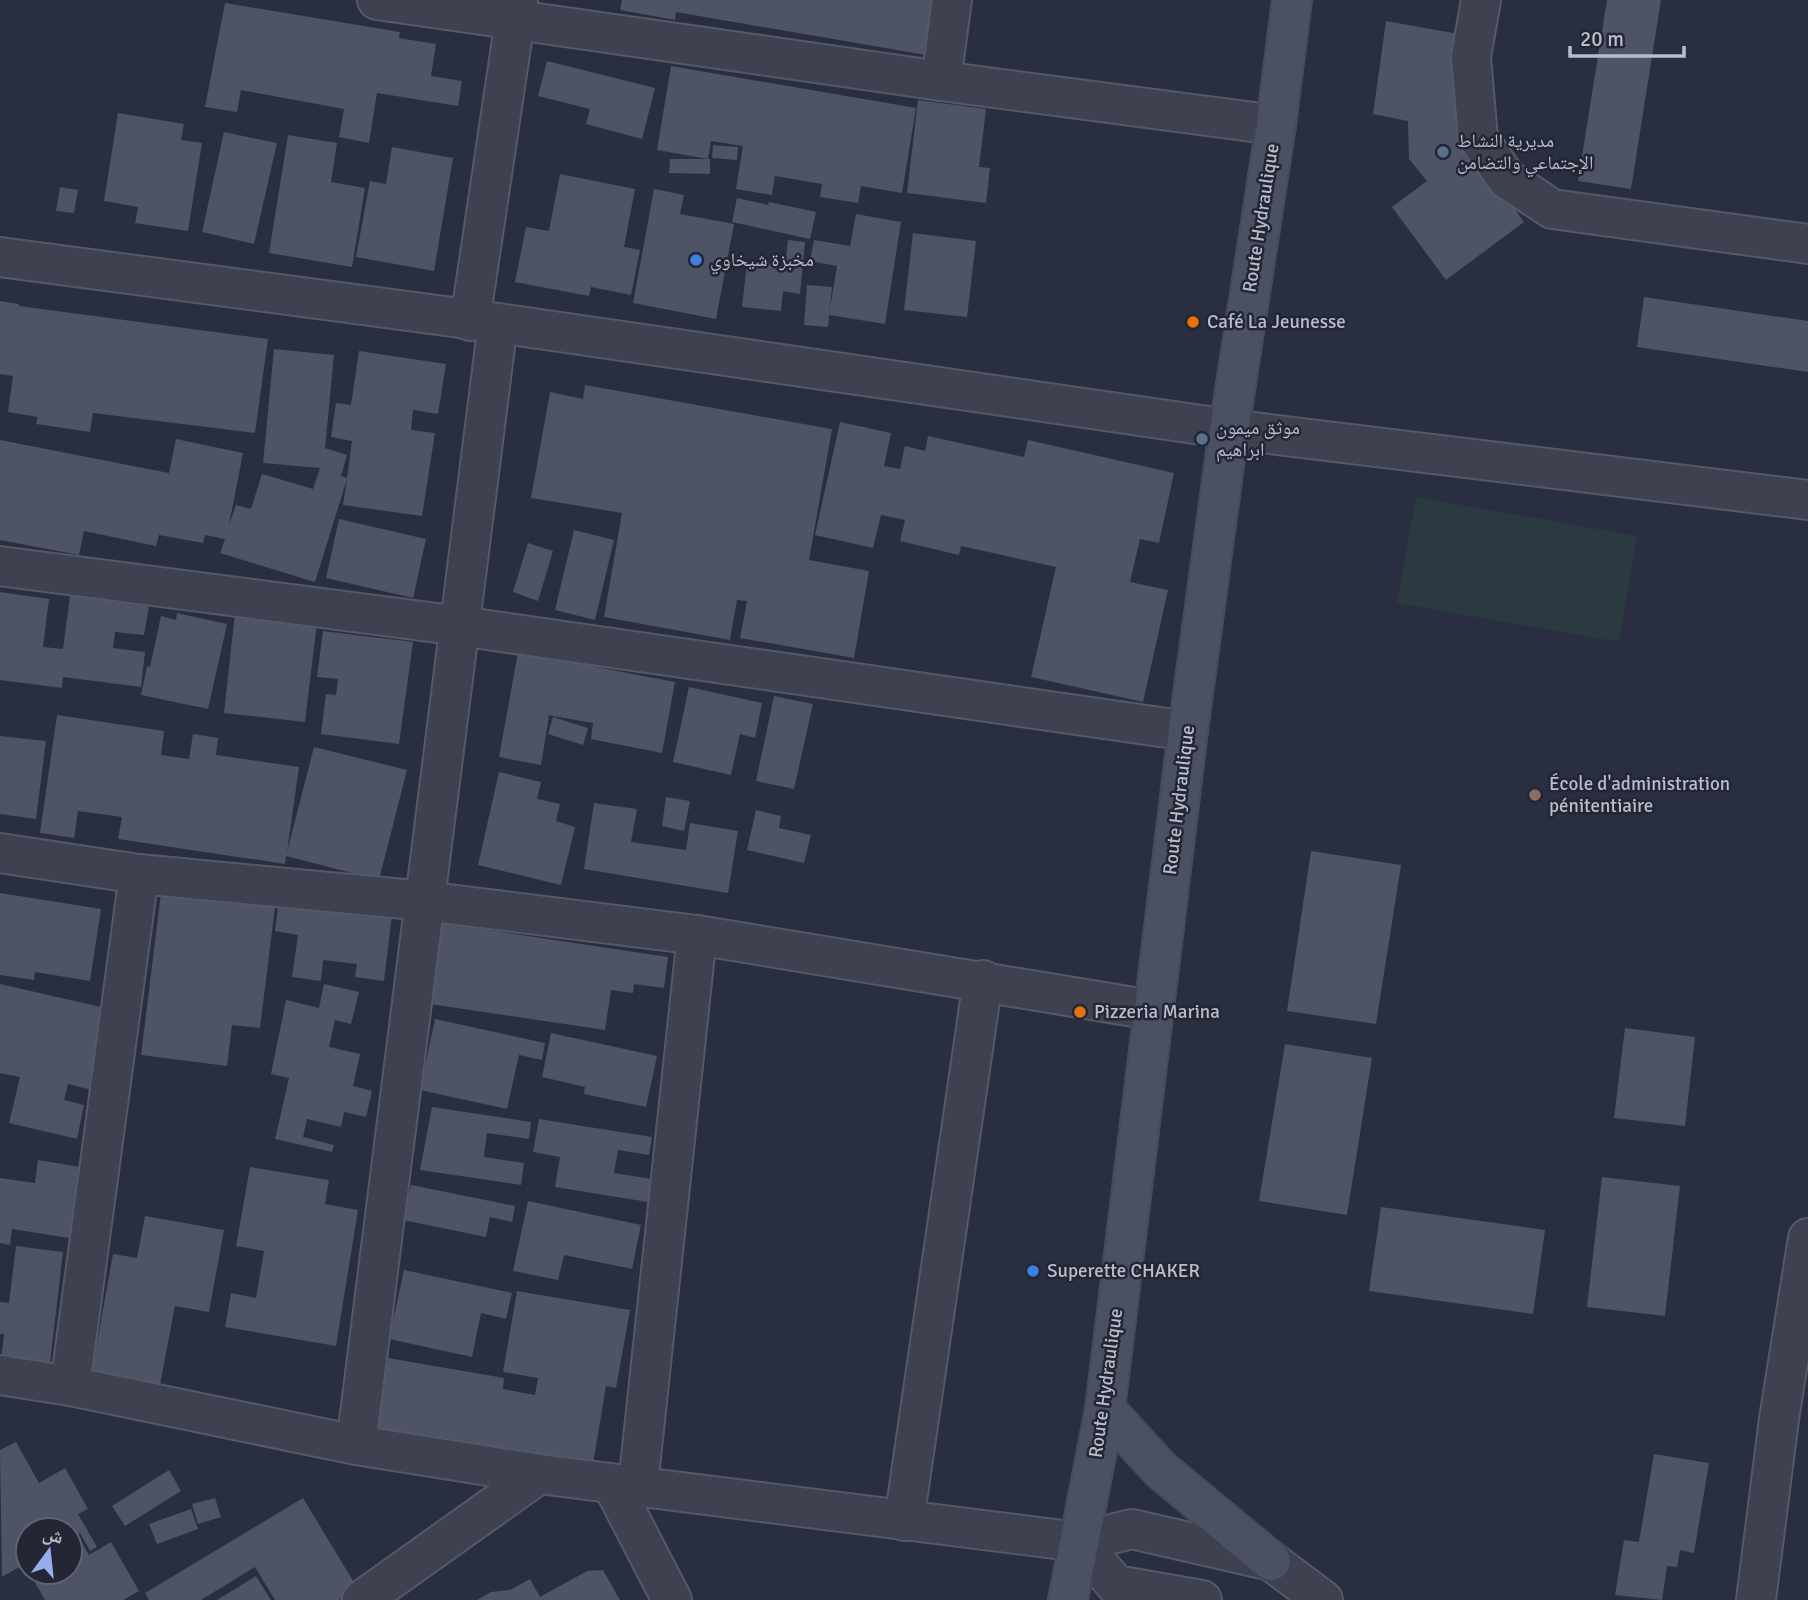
<svg xmlns="http://www.w3.org/2000/svg" width="1808" height="1600" viewBox="0 0 1808 1600" font-family="Signika,'Noto Naskh Arabic',sans-serif">
  <style>
    .green { fill: #2b3a41 }
    .building { fill: #4e5366 }
    .lines { fill: none; stroke-linecap: round; stroke-linejoin: round }
    .minor-casing { stroke: #555967; stroke-width: 42 }
    .tertiary-casing { stroke: #555967; stroke-width: 42 }
    .secondary-casing { stroke: #474a59; stroke-width: 42 }
    .minor { stroke: #3d4150; stroke-width: 38 }
    .tertiary { stroke: #3d4150; stroke-width: 38 }
    .secondary { stroke: #4b5062; stroke-width: 38 }
    .service-dot { fill: #5c6f8a; stroke: #222635; stroke-width: 2.5 }
    .shop-dot { fill: #3f7fe0; stroke: #222635; stroke-width: 2.5 }
    .food-dot { fill: #e8710a; stroke: #222635; stroke-width: 2.5 }
    .education-dot { fill: #8d6e63; stroke: #222635; stroke-width: 2.5 }
    .labels { text-anchor: middle; dominant-baseline: central; stroke-width: 5; stroke-linejoin: round; paint-order: stroke }
    .poi-label { font-size: 19px; fill: #babdca; stroke: #222635; text-anchor: start }
    .street-label { font-size: 19px; fill: #babdca; stroke: #222635 }
  </style>
  <rect width="100%" height="100%" fill="#292e40"/>
  <!-- green -->
  <path class="green" d="M 1416,497 L 1637,536 L 1619,642 L 1397,603 Z"/>
  <!-- building -->
  <g class="building">
    <path d="M 622,0 L 935,0 L 926,55 L 676,12 L 675,20 L 620,10 Z"/>
    <path d="M 1607,0 L 1661,0 L 1631,189 L 1578,181 Z"/>
    <path d="M 225,3 L 400,32 L 399,38 L 436,44 L 431,76 L 462,81 L 458,106 L 377,93 L 369,143 L 339,137 L 344,109 L 241,90 L 237,112 L 205,107 Z"/>
    <path d="M 1386,21 L 1470,36 L 1472,146 L 1524,222 L 1446,280 L 1392,207 L 1427,181 L 1409,159 L 1408,121 L 1373,114 Z"/>
    <path d="M 547,61 L 655,88 L 642,139 L 586,124 L 590,109 L 538,96 Z"/>
    <path d="M 671,66 L 916,108 L 902,193 L 861,186 L 858,203 L 820,197 L 822,184 L 775,176 L 772,195 L 736,189 L 743,146 L 711,141 L 708,159 L 657,150 Z"/>
    <path d="M 918,100 L 986,109 L 979,167 L 990,168 L 986,203 L 907,193 Z"/>
    <path d="M 118,113 L 184,124 L 181,140 L 202,143 L 188,231 L 135,223 L 138,207 L 104,201 Z"/>
    <path d="M 224,132 L 277,143 L 254,244 L 202,232 Z"/>
    <path d="M 288,135 L 337,143 L 331,182 L 365,188 L 352,267 L 269,253 Z"/>
    <path d="M 713,145 L 738,147 L 737,160 L 712,158 Z"/>
    <path d="M 392,147 L 453,158 L 434,271 L 356,257 L 370,181 L 386,184 Z"/>
    <path d="M 670,159 L 710,159 L 710,174 L 669,173 Z"/>
    <path d="M 560,174 L 635,189 L 624,247 L 640,250 L 631,295 L 591,287 L 589,296 L 515,282 L 526,227 L 549,231 Z"/>
    <path d="M 60,187 L 78,190 L 74,213 L 56,211 Z"/>
    <path d="M 654,189 L 684,195 L 680,214 L 734,224 L 716,319 L 633,303 Z"/>
    <path d="M 737,198 L 768,205 L 769,202 L 816,212 L 810,239 L 732,222 Z"/>
    <path d="M 856,214 L 901,222 L 885,324 L 829,315 L 837,266 L 810,261 L 814,240 L 850,246 Z"/>
    <path d="M 913,233 L 976,241 L 967,317 L 904,310 Z"/>
    <path d="M 788,240 L 805,242 L 800,294 L 783,291 L 781,311 L 742,307 L 747,262 L 785,266 Z"/>
    <path d="M 807,285 L 832,287 L 828,327 L 804,325 Z"/>
    <path d="M 1644,297 L 1808,321 L 1808,372 L 1637,347 Z"/>
    <path d="M 0,301 L 19,304 L 19,306 L 268,339 L 255,433 L 93,413 L 90,432 L 36,424 L 38,417 L 8,412 L 13,376 L 0,374 Z"/>
    <path d="M 274,349 L 334,355 L 325,448 L 347,455 L 341,476 L 347,478 L 352,441 L 331,437 L 336,403 L 351,405 L 359,351 L 446,364 L 438,414 L 413,410 L 411,430 L 435,433 L 422,516 L 343,505 L 347,479 L 315,582 L 220,553 L 225,539 L 205,535 L 203,543 L 159,535 L 156,546 L 84,531 L 79,555 L 0,540 L 0,440 L 169,473 L 176,439 L 243,453 L 229,525 L 236,505 L 251,509 L 262,474 L 313,489 L 320,468 L 263,463 Z"/>
    <path d="M 585,385 L 832,429 L 809,560 L 869,571 L 854,658 L 740,638 L 747,601 L 737,600 L 730,640 L 604,617 L 622,513 L 531,498 L 550,392 L 583,399 Z"/>
    <path d="M 840,422 L 891,433 L 884,466 L 900,469 L 905,446 L 925,451 L 928,436 L 1024,457 L 1028,440 L 1174,473 L 1159,543 L 1140,539 L 1130,582 L 1168,590 L 1143,702 L 1031,677 L 1056,567 L 961,546 L 959,555 L 900,541 L 905,520 L 881,515 L 873,548 L 815,535 Z"/>
    <path d="M 339,519 L 426,539 L 413,598 L 326,578 Z"/>
    <path d="M 574,530 L 614,540 L 595,620 L 555,610 Z"/>
    <path d="M 528,543 L 553,551 L 538,601 L 513,592 Z"/>
    <path d="M 0,592 L 49,599 L 43,647 L 63,649 L 70,596 L 149,606 L 144,635 L 115,632 L 113,648 L 145,652 L 141,687 L 63,677 L 62,688 L 0,680 Z"/>
    <path d="M 177,613 L 227,624 L 208,709 L 141,695 L 147,666 L 150,667 L 161,616 L 176,620 Z"/>
    <path d="M 235,613 L 317,623 L 305,722 L 224,713 Z"/>
    <path d="M 323,631 L 413,642 L 399,744 L 321,734 L 326,694 L 336,695 L 338,679 L 317,677 Z"/>
    <path d="M 518,652 L 675,682 L 662,753 L 591,739 L 593,723 L 547,715 L 549,716 L 541,765 L 499,757 Z"/>
    <path d="M 689,687 L 762,703 L 755,738 L 740,734 L 731,775 L 673,762 Z"/>
    <path d="M 774,696 L 813,704 L 794,789 L 756,781 Z"/>
    <path d="M 57,715 L 164,731 L 161,755 L 189,759 L 193,734 L 218,738 L 216,755 L 299,767 L 287,852 L 314,747 L 407,770 L 379,880 L 286,856 L 285,864 L 118,839 L 122,817 L 78,811 L 74,838 L 40,833 Z"/>
    <path d="M 553,717 L 588,728 L 583,745 L 548,734 Z"/>
    <path d="M 0,736 L 46,741 L 36,819 L 0,814 Z"/>
    <path d="M 499,772 L 541,782 L 537,799 L 560,804 L 556,821 L 575,827 L 561,885 L 478,865 Z"/>
    <path d="M 666,797 L 690,801 L 684,831 L 662,826 Z"/>
    <path d="M 594,803 L 637,809 L 631,842 L 686,850 L 690,823 L 738,831 L 728,893 L 584,869 Z"/>
    <path d="M 756,810 L 781,816 L 779,828 L 811,835 L 804,863 L 747,850 Z"/>
    <path d="M 1311,851 L 1401,865 L 1376,1024 L 1287,1011 Z"/>
    <path d="M 0,893 L 101,909 L 90,981 L 35,972 L 34,980 L 0,975 Z"/>
    <path d="M 161,893 L 275,907 L 260,1028 L 232,1025 L 227,1066 L 141,1055 Z"/>
    <path d="M 279,900 L 392,915 L 384,981 L 355,977 L 357,964 L 323,960 L 321,981 L 292,977 L 298,935 L 275,931 Z"/>
    <path d="M 442,923 L 668,957 L 664,988 L 634,984 L 633,993 L 611,990 L 605,1030 L 430,1004 Z"/>
    <path d="M 0,984 L 110,1009 L 92,1090 L 68,1084 L 64,1100 L 84,1105 L 77,1139 L 9,1123 L 20,1077 L 0,1073 Z"/>
    <path d="M 324,984 L 359,992 L 351,1024 L 335,1020 L 329,1047 L 360,1054 L 353,1086 L 372,1091 L 366,1117 L 344,1112 L 341,1127 L 307,1119 L 303,1137 L 334,1145 L 332,1152 L 275,1139 L 289,1078 L 271,1074 L 286,1000 L 319,1008 Z"/>
    <path d="M 435,1019 L 545,1043 L 542,1060 L 519,1055 L 507,1109 L 420,1090 Z"/>
    <path d="M 1625,1028 L 1695,1037 L 1685,1126 L 1614,1118 Z"/>
    <path d="M 551,1033 L 657,1056 L 646,1107 L 584,1094 L 585,1087 L 542,1077 Z"/>
    <path d="M 1285,1044 L 1372,1058 L 1347,1215 L 1259,1201 Z"/>
    <path d="M 432,1107 L 531,1122 L 529,1139 L 487,1133 L 484,1157 L 524,1163 L 521,1185 L 420,1170 Z"/>
    <path d="M 539,1119 L 652,1137 L 649,1155 L 618,1150 L 614,1173 L 652,1179 L 648,1202 L 555,1187 L 560,1157 L 533,1152 Z"/>
    <path d="M 38,1160 L 81,1167 L 69,1238 L 12,1229 L 10,1245 L 0,1243 L 0,1178 L 35,1183 Z"/>
    <path d="M 250,1167 L 329,1180 L 325,1204 L 358,1210 L 336,1346 L 225,1327 L 231,1293 L 256,1298 L 264,1251 L 236,1246 Z"/>
    <path d="M 1602,1177 L 1680,1186 L 1665,1316 L 1587,1307 Z"/>
    <path d="M 411,1185 L 515,1206 L 512,1222 L 490,1217 L 486,1237 L 403,1220 Z"/>
    <path d="M 528,1201 L 641,1225 L 632,1269 L 564,1255 L 558,1280 L 513,1271 Z"/>
    <path d="M 1381,1207 L 1545,1230 L 1533,1314 L 1369,1291 Z"/>
    <path d="M 145,1216 L 224,1230 L 209,1312 L 175,1306 L 159,1390 L 91,1377 L 113,1254 L 137,1258 Z"/>
    <path d="M 16,1246 L 63,1252 L 48,1380 L 0,1370 L 4,1334 L 0,1334 L 0,1302 L 9,1303 Z"/>
    <path d="M 404,1270 L 512,1293 L 506,1319 L 481,1313 L 472,1357 L 389,1339 Z"/>
    <path d="M 517,1291 L 630,1310 L 616,1388 L 606,1386 L 591,1476 L 375,1435 L 388,1358 L 504,1378 L 503,1389 L 535,1395 L 538,1378 L 503,1372 Z"/>
    <path d="M 16,1442 L 39,1483 L 65,1468 L 88,1509 L 78,1514 L 97,1547 L 90,1551 L 80,1533 L 70,1539 L 70,1530 L 28,1530 L 28,1562 L 2,1577 L 0,1450 Z"/>
    <path d="M 1654,1454 L 1709,1463 L 1694,1553 L 1680,1550 L 1677,1567 L 1667,1566 L 1662,1600 L 1615,1595 L 1624,1540 L 1639,1542 Z"/>
    <path d="M 169,1470 L 181,1491 L 125,1526 L 112,1506 Z"/>
    <path d="M 215,1498 L 221,1517 L 198,1524 L 192,1504 Z"/>
    <path d="M 303,1498 L 358,1589 L 339,1600 L 275,1600 L 255,1567 L 201,1600 L 149,1600 L 145,1593 Z"/>
    <path d="M 191,1509 L 198,1529 L 157,1544 L 149,1524 Z"/>
    <path d="M 78,1536 L 89,1555 L 111,1542 L 139,1591 L 123,1600 L 45,1600 L 29,1572 L 70,1572 L 70,1540 Z"/>
    <path d="M 603,1570 L 620,1600 L 477,1600 L 491,1592 L 510,1590 L 530,1579 L 540,1597 L 587,1571 Z"/>
    <path d="M 256,1576 L 271,1600 L 217,1600 Z"/>
  </g>
  <g class="lines">
    <!-- minor casing -->
    <g class="minor-casing">
      <g id="minor">
        <path d="M 377,0 L 941,81 L 1276,125"/>
        <path d="M 1481,0 L 1471,57 L 1478,138 L 1507,179 L 1552,209 L 1808,244"/>
        <path d="M 941,81 L 952,0"/>
        <path d="M 0,257 L 498,323 L 1229,429 L 1808,500"/>
        <path d="M 470,321 L 518,0"/>
        <path d="M 0,566 L 460,626 L 1188,731"/>
        <path d="M 0,853 L 139,874 L 425,901 L 697,935 L 1152,1010"/>
        <path d="M 0,1375 L 70,1386 L 356,1445 L 539,1474 L 1079,1542"/>
        <path d="M 70,1386 L 139,874"/>
        <path d="M 356,1445 L 498,323"/>
        <path d="M 612,1484 L 672,1600"/>
        <path d="M 638,1485 L 697,935"/>
        <path d="M 904,1521 L 983,980"/>
        <path d="M 362,1600 L 539,1474"/>
        <path d="M 1756,1600 L 1779,1419 L 1808,1238"/>
      </g>
    </g>
    <!-- tertiary casing -->
    <g class="tertiary-casing">
      <path id="tertiary" d="M 1202,1600 L 1116,1585 L 1079,1542 L 1132,1529 L 1271,1561 L 1323,1600"/>
    </g>
    <!-- secondary casing -->
    <g class="secondary-casing">
      <g id="secondary">
        <path d="M 1105,1409 L 1161,1470 L 1271,1561"/>
        <path d="M 1068,1600 L 1105,1409 L 1188,731 L 1229,429 L 1276,125 L 1292,0"/>
      </g>
    </g>
    <!-- minor -->
    <use href="#minor" class="minor"/>
    <!-- tertiary -->
    <use href="#tertiary" class="tertiary"/>
    <!-- secondary -->
    <use href="#secondary" class="secondary"/>
  </g>
  <!-- markers -->
  <g class="service-dot">
    <circle cx="1443" cy="152" r="7"/>
    <circle cx="1202" cy="439" r="7"/>
  </g>
  <g class="shop-dot">
    <circle cx="696" cy="260" r="7"/>
    <circle cx="1033" cy="1271" r="7"/>
  </g>
  <g class="food-dot">
    <circle cx="1193" cy="322" r="7"/>
    <circle cx="1080" cy="1012" r="7"/>
  </g>
  <circle class="education-dot" cx="1535" cy="795" r="7"/>
  <g class="labels">
    <!-- poi labels -->
    <g class="poi-label">
      <text x="1457" y="141">مديرية النشاط<tspan x="1457" dy="22">الإجتماعي والتضامن</tspan></text>
      <text x="710" y="260">مخبزة شيخاوي</text>
      <text x="1207" y="322">Café La Jeunesse</text>
      <text x="1216" y="428">موثق ميمون<tspan x="1216" dy="22">ابراهيم</tspan></text>
      <text x="1549" y="784">École d'administration<tspan x="1549" dy="22">pénitentiaire</tspan></text>
      <text x="1094" y="1012">Pizzeria Marina</text>
      <text x="1047" y="1271">Superette CHAKER</text>
    </g>
    <!-- street labels -->
    <g class="street-label">
      <text transform="translate(1261 218) rotate(-81)">Route Hydraulique</text>
      <text transform="translate(1179 800) rotate(-83)">Route Hydraulique</text>
      <text transform="translate(1106 1383) rotate(-82)">Route Hydraulique</text>
    </g>
  </g>
  <!-- north arrow -->
  <g transform="translate(49 1551) rotate(15)"><circle r="33" fill="#222635" stroke="#5f6271" stroke-width="2"/>
  <path d="M0-5L12 26L0 18L-12 26Z" fill="#9aabef"/>
  <text y="-10" font-size="19" font-weight="bold" text-anchor="middle" fill="#babdca">ش</text>
  </g>
  <!-- scale -->
  <path d="M1570 46v10h114v-10" fill="none" stroke="#babdca" stroke-width="3.5"/>
  <text x="1580" y="46" font-size="21" fill="#babdca" stroke="#222635" stroke-width="5" paint-order="stroke">20 m</text>
</svg>
